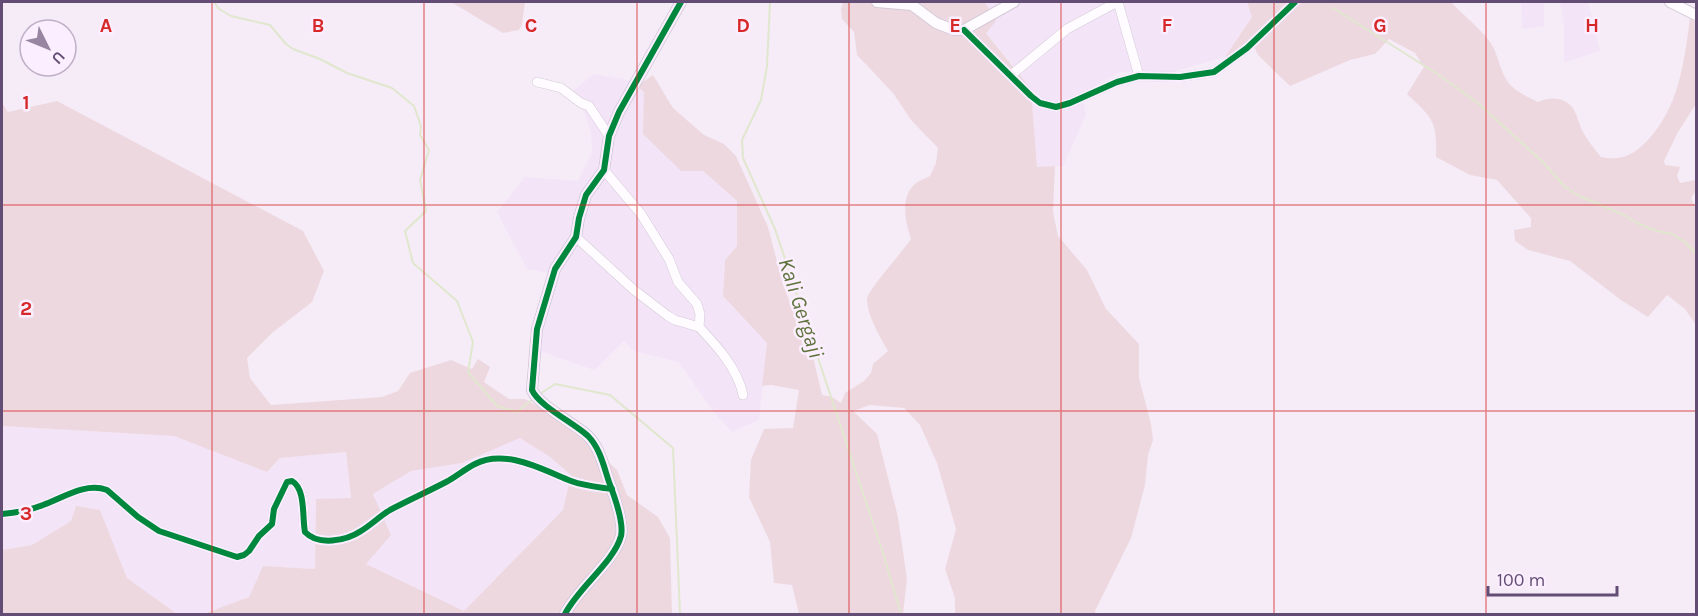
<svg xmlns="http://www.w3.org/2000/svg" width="1698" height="616" viewBox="0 0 1698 616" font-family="Karla,sans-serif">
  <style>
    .residential { fill: #f3e4f8 }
    .green { fill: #eed8e0; fill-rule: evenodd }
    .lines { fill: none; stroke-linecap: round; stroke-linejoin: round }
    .stream { stroke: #e0e7ce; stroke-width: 2 }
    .minor-casing { stroke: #d4cad8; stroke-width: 10 }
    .tertiary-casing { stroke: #d4cad8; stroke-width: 12 }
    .minor { stroke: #fefcfe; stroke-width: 9 }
    .tertiary { stroke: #fefcfe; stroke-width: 10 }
    .cycleway-casing { stroke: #fbeefe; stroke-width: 10 }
    .cycleway { stroke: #00873e; stroke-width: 6 }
    .grid { fill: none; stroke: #d62828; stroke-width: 1.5; stroke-opacity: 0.55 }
    .labels { text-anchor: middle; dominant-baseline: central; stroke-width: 5; stroke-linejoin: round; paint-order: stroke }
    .water-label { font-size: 22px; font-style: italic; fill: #5f733d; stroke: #fbeefe }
    .grid-label { font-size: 20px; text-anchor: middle; font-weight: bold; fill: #d62828; stroke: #fbeefe; stroke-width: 5; stroke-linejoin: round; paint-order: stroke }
  </style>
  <rect width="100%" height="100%" fill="#f5ecf7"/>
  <!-- residential -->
  <g class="residential">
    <path d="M 985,2 L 1247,2 L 1252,17 L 1225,57 L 1172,72 L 1120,72 L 1082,93 L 1086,115 L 1063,166 L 1037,167 L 1031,89 L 986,32 L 996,21 Z"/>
    <path d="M 1521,2 L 1544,2 L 1544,26 L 1522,29 Z"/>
    <path d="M 1560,2 L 1588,2 L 1600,51 L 1564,62 L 1564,24 Z"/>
    <path d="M 594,74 L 632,81 L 644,92 L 703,171 L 737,202 L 737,246 L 725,260 L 723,296 L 767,343 L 759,420 L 732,432 L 712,410 L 679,362 L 634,351 L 624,341 L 594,370 L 531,348 L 550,273 L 527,269 L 497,212 L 525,177 L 578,181 L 592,152 L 591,132 L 584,111 L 567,94 L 573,91 Z"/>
    <path d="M 2,426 L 174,436 L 267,472 L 280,458 L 346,452 L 351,499 L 316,499 L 315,569 L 263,566 L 249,597 L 203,614 L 177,614 L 127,578 L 100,510 L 71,521 L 32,545 L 2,550 Z"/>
    <path d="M 520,438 L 550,457 L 571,475 L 563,510 L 464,611 L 366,564 L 390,535 L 373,494 L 411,471 L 462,463 Z"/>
  </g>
  <!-- green -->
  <g class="green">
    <path d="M 451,2 L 525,2 L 522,24 L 519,30 L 503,33 Z"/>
    <path d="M 843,2 L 985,2 L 996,21 L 986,33 L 1031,89 L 1037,167 L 1055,166 L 1053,212 L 1058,236 L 1087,270 L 1106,309 L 1139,344 L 1139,378 L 1151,424 L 1153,440 L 1148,455 L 1145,485 L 1131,538 L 1095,611 L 1096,614 L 955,614 L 955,598 L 945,569 L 956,529 L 937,463 L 920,425 L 904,408 L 870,405 L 853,411 L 877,434 L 898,517 L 907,579 L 903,614 L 799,614 L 792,585 L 774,583 L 770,542 L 749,497 L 751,460 L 764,429 L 793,428 L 799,390 L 771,385 L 762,386 L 767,343 L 723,296 L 725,260 L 737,246 L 737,201 L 703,171 L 681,171 L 643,134 L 644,92 L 637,86 L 653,75 L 673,108 L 704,135 L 724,144 L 736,156 L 768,227 L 783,285 L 814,361 L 822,395 L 832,397 L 841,403 L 845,393 L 864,381 L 871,373 L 873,364 L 888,351 C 880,337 867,315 867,299 C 867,291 904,250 911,239 C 906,224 900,199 913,186 C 917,181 924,179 930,176 L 936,163 L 938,148 L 911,120 L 893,93 L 857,55 L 854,32 L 842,19 L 841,9 Z"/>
    <path d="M 1247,2 L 1451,2 C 1463,15 1480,28 1490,42 C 1497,52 1498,62 1503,73 C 1509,89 1524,95 1538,102 C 1551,96 1568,97 1575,112 C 1578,118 1579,124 1582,130 C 1587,140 1594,148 1601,157 C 1620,161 1632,156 1646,142 C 1679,108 1684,63 1690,18 L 1696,22 L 1696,104 L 1678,132 L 1664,161 L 1665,165 L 1680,167 L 1677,176 L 1680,183 L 1696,180 L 1696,191 L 1691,198 L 1696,208 L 1696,325 L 1685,309 L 1667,295 L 1648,317 L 1621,300 L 1570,261 L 1528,250 L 1515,241 L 1514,230 L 1531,227 L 1531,218 L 1497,180 L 1470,175 L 1436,157 C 1437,120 1433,119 1407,94 L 1424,67 L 1415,53 L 1389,39 L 1375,54 L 1350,60 L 1290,86 L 1258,55 L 1254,47 L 1225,57 L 1252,17 Z"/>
    <path d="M 57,101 L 303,231 L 324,271 L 312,302 L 272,333 L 247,358 L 250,378 L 271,405 L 382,397 L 398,391 L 410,373 L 451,360 L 472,369 L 478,359 L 490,367 L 484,382 L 509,399 L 525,399 L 548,412 L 578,434 L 617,470 L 627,495 L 658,517 L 670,538 L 672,614 L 203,614 L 249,597 L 263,566 L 315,569 L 316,499 L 351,498 L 346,452 L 280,458 L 267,472 L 174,436 L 2,426 L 2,103 L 8,112 ZM 520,438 L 550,457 L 571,475 L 563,510 L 464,611 L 366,564 L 391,535 L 373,494 L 411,471 L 462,463 Z"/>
    <path d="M 76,506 L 100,510 L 127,578 L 177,614 L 2,614 L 2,550 L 32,545 L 71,521 Z"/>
  </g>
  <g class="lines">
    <!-- stream -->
    <g class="stream">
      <path d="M 214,2 L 219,9 L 231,16 L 270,25 L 286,44 L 293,49 L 320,59 L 347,73 L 392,88 L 414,106 L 421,126 L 420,135 L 429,150 L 420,180 L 426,211 L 405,231 L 413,263 L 457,301 L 473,342 L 468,372 L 497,406 L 517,412 L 533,399"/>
      <path d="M 770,2 L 767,66 L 761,100 L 742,140 L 743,158 L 775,229 L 883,553 L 901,614"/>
      <path d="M 1333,8 L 1439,75 L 1479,104 L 1543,162 L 1564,186 L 1577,195 L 1624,215 L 1637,223 L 1657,231 L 1672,234 L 1685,242 L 1696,254"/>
      <path d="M 540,394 L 555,384 L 610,395 L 673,448 L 680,614"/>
    </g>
    <!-- minor casing -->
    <g class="minor-casing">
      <g id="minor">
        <path d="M 1118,2 L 1139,76"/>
        <path d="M 964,30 L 1031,96 L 1040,103 L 1056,107 L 1070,103 L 1117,82 L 1139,76 L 1180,77 L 1214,72 L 1247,48 L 1295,2"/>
        <path d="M 1010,76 L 1067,29 L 1117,2"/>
        <path d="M 537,82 L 561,88 L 581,103 L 589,106 L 609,136"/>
        <path d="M 604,170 L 641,214 L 669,259 L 678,282 L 697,304 L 700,314 L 699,327 C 717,346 738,369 743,395"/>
        <path d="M 576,237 L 634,290 L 668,316 L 675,320 L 699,327"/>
        <path d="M 2,514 C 16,513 30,510 43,505 C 63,498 85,482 107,490 L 138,517 L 159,531 L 237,557 L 244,555 L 249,551 L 259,536 L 272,524 L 274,509 L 287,482 L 292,481 C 306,489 302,518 305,532 C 318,546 346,541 361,531 C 371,525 380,516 390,510 C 409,500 429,491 448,481 C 457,476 465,469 475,464 C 505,448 543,470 571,481 C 584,486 598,487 612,489"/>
      </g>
    </g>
    <!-- tertiary casing -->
    <g class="tertiary-casing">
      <g id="tertiary">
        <path d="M 877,2 L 912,5 L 936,23 L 954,30 L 964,30 L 1014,2"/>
        <path d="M 1670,2 L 1696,15"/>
        <path d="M 565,614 C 578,588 614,562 621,536 C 624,523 614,495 609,482 C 604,467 600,448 588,436 C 574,423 539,406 532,390 L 537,329 L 555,269 L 576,237 L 579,218 L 586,195 L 604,170 L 609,136 L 619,112 L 681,2"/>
      </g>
    </g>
    <!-- minor -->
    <use href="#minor" class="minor"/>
    <!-- tertiary -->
    <use href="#tertiary" class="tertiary"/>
    <!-- cycleway casing -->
    <g class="cycleway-casing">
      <g id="cycleway">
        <path d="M 964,30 L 1031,96 L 1040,103 L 1056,107 L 1070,103 L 1117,82 L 1139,76 L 1180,77 L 1214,72 L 1247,48 L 1295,2"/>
        <path d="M 2,514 C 16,513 30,510 43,505 C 63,498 85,482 107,490 L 138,517 L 159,531 L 237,557 L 244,555 L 249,551 L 259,536 L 272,524 L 274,509 L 287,482 L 292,481 C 306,489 302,518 305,532 C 318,546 346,541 361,531 C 371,525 380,516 390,510 C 409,500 429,491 448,481 C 457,476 465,469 475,464 C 505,448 543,470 571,481 C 584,486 598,487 612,489"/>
        <path d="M 565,614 C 578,588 614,562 621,536 C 624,523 614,495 609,482 C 604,467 600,448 588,436 C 574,423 539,406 532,390 L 537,329 L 555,269 L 576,237 L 579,218 L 586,195 L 604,170 L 609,136 L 619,112 L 681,2"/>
      </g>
    </g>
    <!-- cycleway -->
    <use href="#cycleway" class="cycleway"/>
  </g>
  <!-- grid -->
  <path class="grid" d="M 212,2 L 212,614M 424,2 L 424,614M 637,2 L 637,614M 849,2 L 849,614M 1061,2 L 1061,614M 1274,2 L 1274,614M 1486,2 L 1486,614M 2,205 L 1696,205M 2,411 L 1696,411"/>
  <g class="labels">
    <!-- water labels -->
    <g class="water-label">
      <text transform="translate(801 308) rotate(72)">Kali Gergaji</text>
    </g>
  </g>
  <g class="grid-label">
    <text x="106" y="32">A</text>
    <text x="318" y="32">B</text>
    <text x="531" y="32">C</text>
    <text x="743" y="32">D</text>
    <text x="955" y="32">E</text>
    <text x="1167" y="32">F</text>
    <text x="1380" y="32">G</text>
    <text x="1592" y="32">H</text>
    <text x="26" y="109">1</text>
    <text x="26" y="315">2</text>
    <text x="26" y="520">3</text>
  </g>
  <!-- border -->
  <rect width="1698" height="616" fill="none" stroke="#644d75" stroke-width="6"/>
  <!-- north arrow -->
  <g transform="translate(48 48) rotate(133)"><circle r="28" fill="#fbeefe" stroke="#bfaec7" stroke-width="1.5"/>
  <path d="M0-4.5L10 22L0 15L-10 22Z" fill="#9785a2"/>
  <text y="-9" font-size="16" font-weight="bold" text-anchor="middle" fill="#644d75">U</text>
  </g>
  <!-- scale -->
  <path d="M1488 586v9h129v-9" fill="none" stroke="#644d75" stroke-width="3"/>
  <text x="1497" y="586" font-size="18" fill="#644d75" stroke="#fbeefe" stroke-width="4.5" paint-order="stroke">100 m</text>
</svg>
